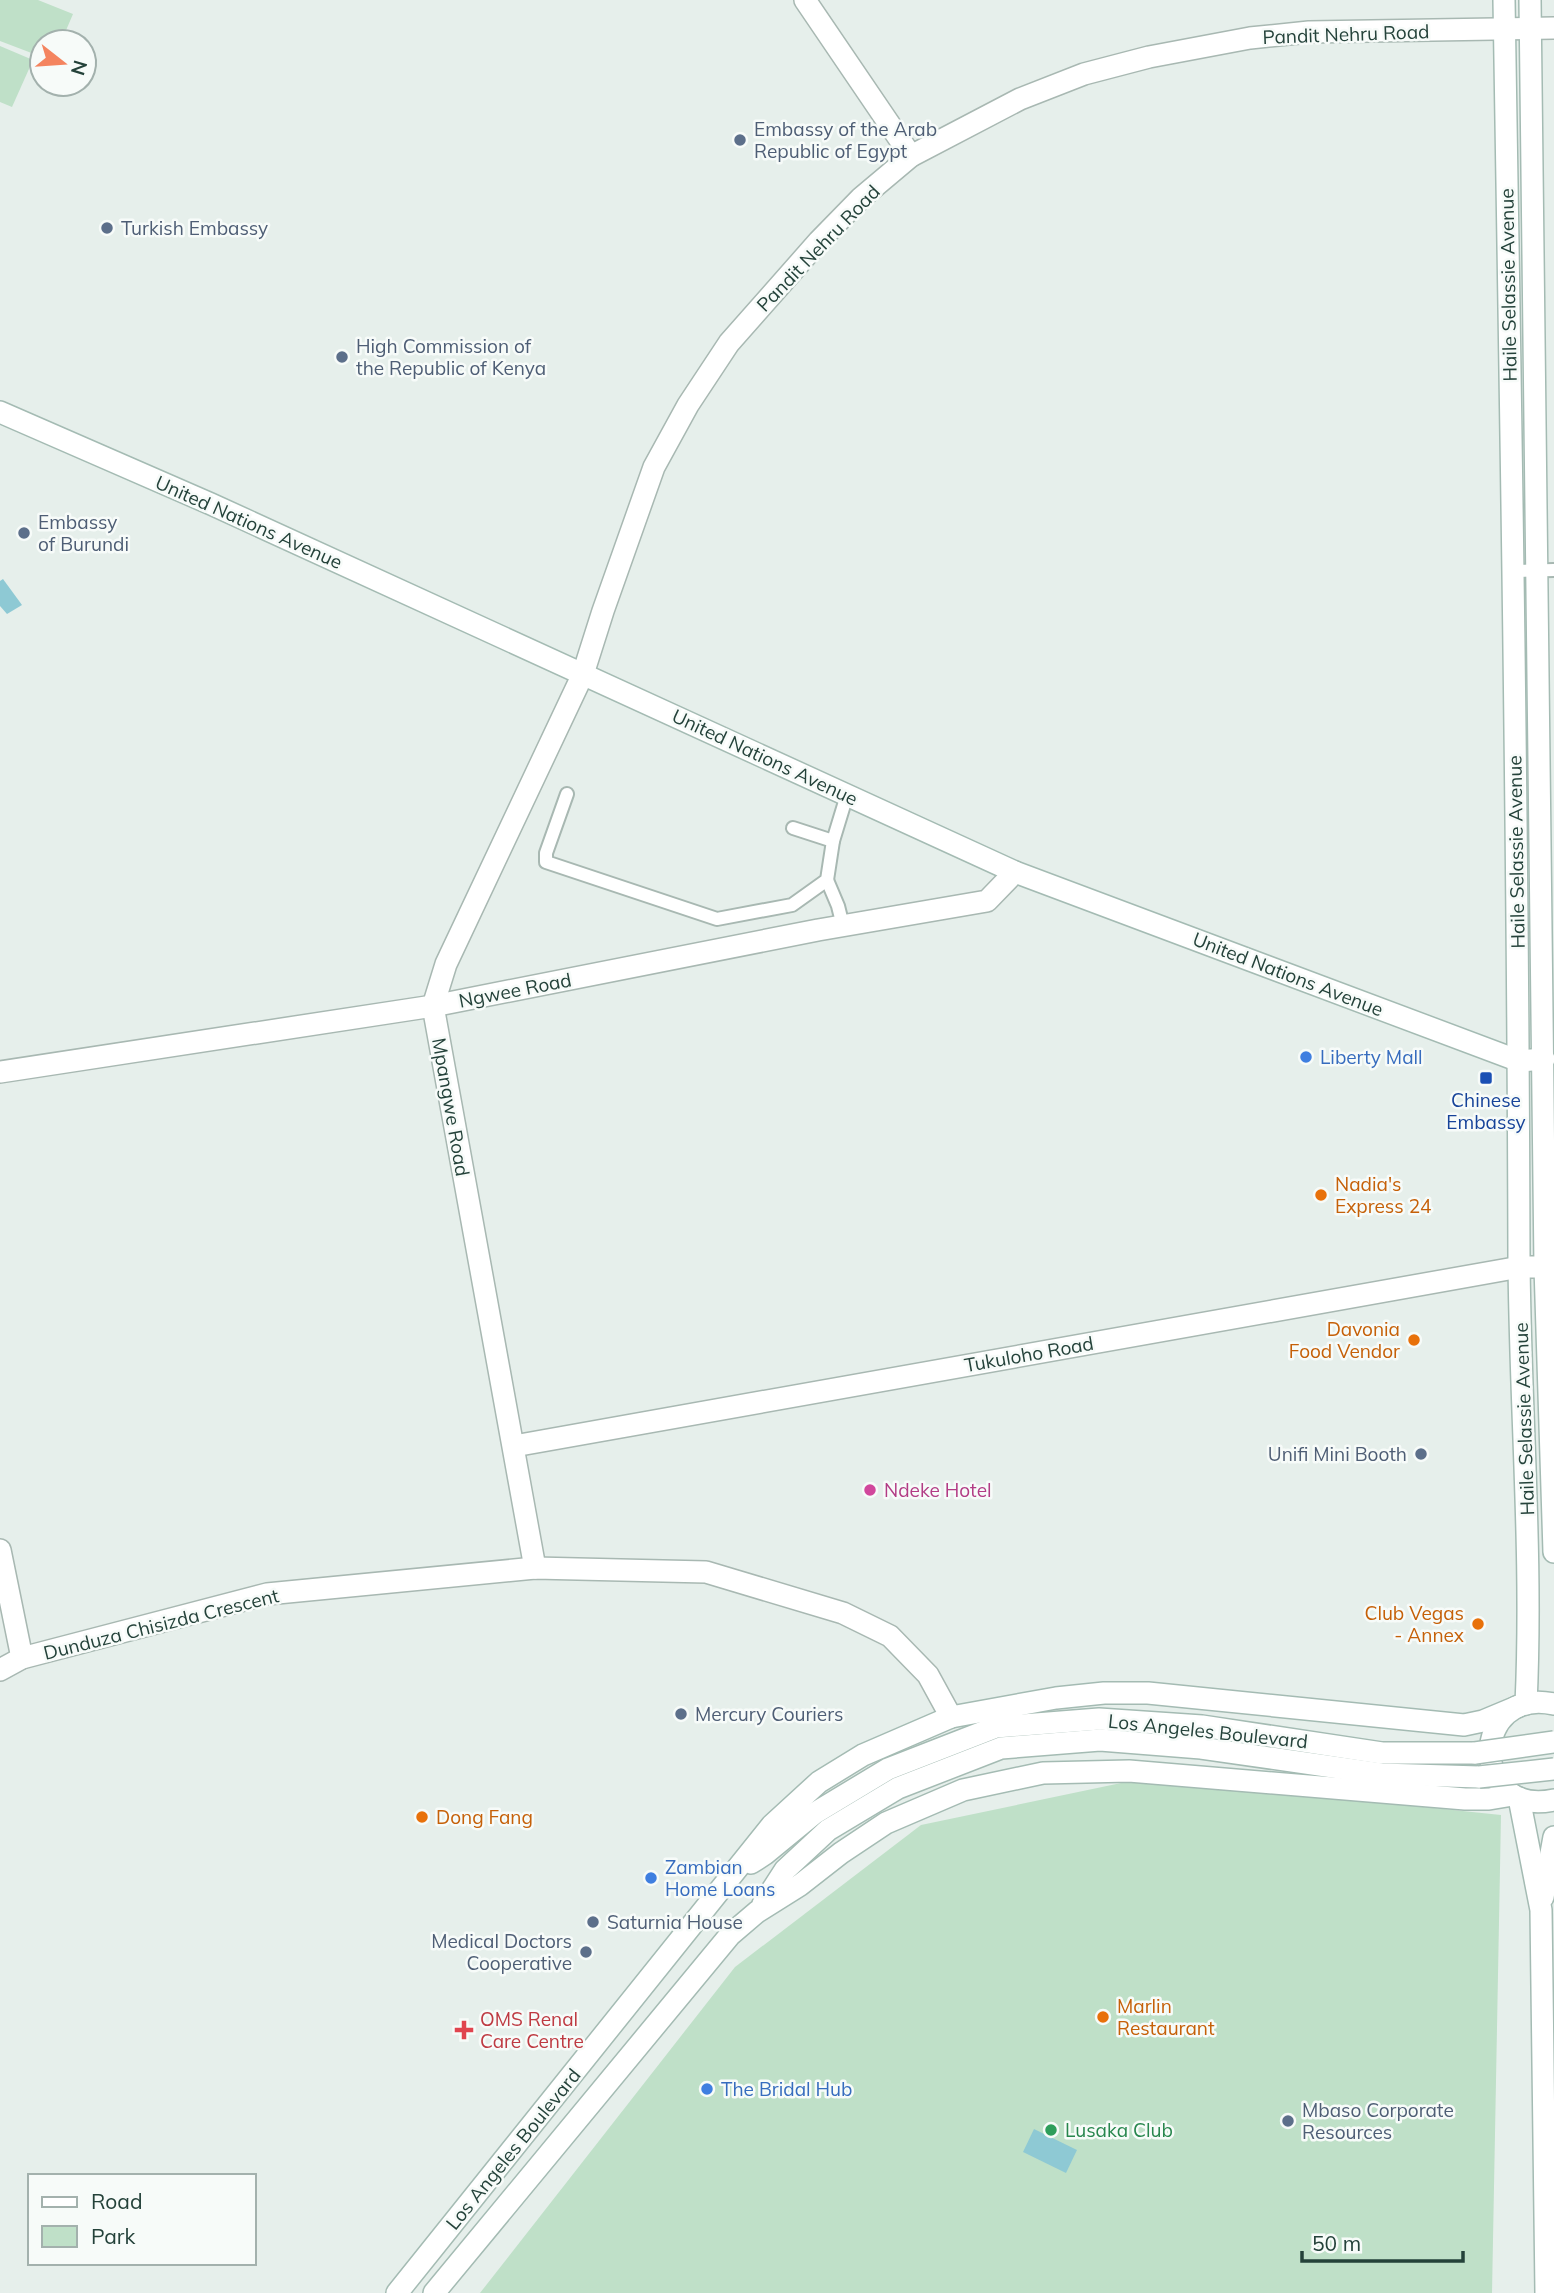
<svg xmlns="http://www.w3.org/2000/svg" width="1554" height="2293" viewBox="0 0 1554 2293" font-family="Mulish,sans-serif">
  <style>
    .green { fill: #bfe0c8 }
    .water { fill: #8ec9d4 }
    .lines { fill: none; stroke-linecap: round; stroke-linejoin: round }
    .lane-casing { stroke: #a8b8b2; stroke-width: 16 }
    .street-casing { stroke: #a8b8b2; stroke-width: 24 }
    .secondary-casing { stroke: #a4bbb3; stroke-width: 24 }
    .lane { stroke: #fff; stroke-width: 12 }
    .street { stroke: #fff; stroke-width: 21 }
    .secondary { stroke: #fff; stroke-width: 21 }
    .secondary-bridge-casing { stroke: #a4bbb3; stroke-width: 24; stroke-linecap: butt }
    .secondary-bridge { stroke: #fff; stroke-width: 21 }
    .service-dot { fill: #5c6f8a; stroke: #f7fbf9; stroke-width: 2.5 }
    .shop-dot { fill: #3f7fe0; stroke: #f7fbf9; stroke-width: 2.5 }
    .transit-dot { fill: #1a4fb4; stroke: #f7fbf9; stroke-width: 2.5 }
    .food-dot { fill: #e8710a; stroke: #f7fbf9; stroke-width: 2.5 }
    .hotel-dot { fill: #d1479c; stroke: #f7fbf9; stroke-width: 2.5 }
    .health-dot { fill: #e0444e; stroke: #f7fbf9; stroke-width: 2.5 }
    .leisure-dot { fill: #2e9e5b; stroke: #f7fbf9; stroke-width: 2.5 }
    .labels { text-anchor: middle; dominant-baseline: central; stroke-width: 5; stroke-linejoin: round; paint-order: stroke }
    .street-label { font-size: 19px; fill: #24423a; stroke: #f7fbf9 }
    .service-label { font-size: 19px; fill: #4e5e75; stroke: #f7fbf9; text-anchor: start }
    .shop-label { font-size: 19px; fill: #366cbe; stroke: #f7fbf9; text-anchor: start }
    .transit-label { font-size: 19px; fill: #164399; stroke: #f7fbf9 }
    .food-label { font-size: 19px; fill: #c56008; stroke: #f7fbf9; text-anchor: start }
    .hotel-label { font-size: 19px; fill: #b23c85; stroke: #f7fbf9; text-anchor: start }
    .health-label { font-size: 19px; fill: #be3a42; stroke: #f7fbf9; text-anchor: start }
    .leisure-label { font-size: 19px; fill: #27864d; stroke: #f7fbf9; text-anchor: start }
  </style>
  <rect width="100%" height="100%" fill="#e6efeb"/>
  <!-- green -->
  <g class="green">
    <path d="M 0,0 L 38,0 L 73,14 L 61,42 L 42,42 L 42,57 L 0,41 Z"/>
    <path d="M 0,46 L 33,60 L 12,107 L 0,102 Z"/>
    <path d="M 1145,1778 L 1501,1815 L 1492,2293 L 480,2293 L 735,1967 L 921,1825 Z"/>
  </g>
  <!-- water -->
  <g class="water">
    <path d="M 3,579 L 22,605 L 7,614 L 0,606 L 0,581 Z"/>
    <path d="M 1034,2129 L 1077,2150 L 1066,2173 L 1023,2152 Z"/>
  </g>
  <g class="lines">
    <!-- lane casing -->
    <g class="lane-casing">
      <g id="lane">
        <path d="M 1512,571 L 1554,570"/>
        <path d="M 567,794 L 546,853 L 546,862 L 717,919 L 792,905 L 827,880 L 833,841 L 847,795"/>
        <path d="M 793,828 L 833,841"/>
        <path d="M 827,880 L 838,906 L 843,926"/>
      </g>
    </g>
    <!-- street casing -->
    <g class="street-casing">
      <g id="street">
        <path d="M 805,0 L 911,156"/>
        <path d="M 0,1072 L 433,1006 L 818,930 L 987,901 L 1015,872"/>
        <path d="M 514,1446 L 1520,1267 L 1545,1267"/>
        <path d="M 0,1550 L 22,1658"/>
        <path d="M 535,1568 L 433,1006 L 446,964 L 583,674 L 603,611 L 654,467 L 688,405 L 729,343 L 819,241 L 861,198 L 911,156 L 1020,99 L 1084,74 L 1149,57 L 1250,38 L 1309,32 L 1554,28"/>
        <path d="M 0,1670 L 22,1658 L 267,1594 L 535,1568 L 706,1572 L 843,1613 L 890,1636 L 928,1675 L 951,1717"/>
      </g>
    </g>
    <!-- secondary casing -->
    <g class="secondary-casing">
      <g id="secondary">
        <path d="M 1504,0 C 1511,420 1518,839 1519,1259 C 1520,1407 1533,1555 1526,1704"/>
        <path d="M 1530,0 L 1545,1267 L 1554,1552"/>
        <path d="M 0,412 L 211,504 L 1015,872 L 1519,1061 L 1544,1059"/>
        <path d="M 1554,1704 C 1470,1686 1468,1818 1554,1800"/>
        <path d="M 1519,1798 L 1541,1910 L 1546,2293"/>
        <path d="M 751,1863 L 765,1854 L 815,1813 L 888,1769 L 996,1727 L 1099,1719 L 1202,1726 L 1382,1753 L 1475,1753"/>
        <path d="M 1543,1897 L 1554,1837"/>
        <path d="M 763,1904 L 785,1870 L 828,1830 L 898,1788 L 1001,1748 L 1100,1740 L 1201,1748 L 1381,1774 L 1479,1777"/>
        <path d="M 397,2293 L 772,1825 L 819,1782 L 863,1755 L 951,1717 L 1056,1698 L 1104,1693 L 1148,1693 L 1464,1725 L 1483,1721 L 1519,1706"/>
        <path d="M 434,2293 L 730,1935 L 757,1912 L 800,1885 L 841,1853 L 886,1823 L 963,1790 L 1043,1773 L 1129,1771 L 1465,1799 L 1489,1799 L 1513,1795"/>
      </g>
    </g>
    <!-- lane -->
    <use href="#lane" class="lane"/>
    <!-- street -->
    <use href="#street" class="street"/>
    <!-- secondary -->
    <use href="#secondary" class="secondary"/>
    <!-- secondary-bridge casing -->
    <g class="secondary-bridge-casing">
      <g id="secondary-bridge">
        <path d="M 1475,1753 L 1554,1742"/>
        <path d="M 1479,1777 L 1554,1769"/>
      </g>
    </g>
    <!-- secondary-bridge -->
    <use href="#secondary-bridge" class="secondary-bridge"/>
  </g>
  <!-- markers -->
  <g class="service-dot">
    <circle cx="740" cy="140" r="7"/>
    <circle cx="107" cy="228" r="7"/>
    <circle cx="342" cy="357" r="7"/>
    <circle cx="24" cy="533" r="7"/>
    <circle cx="1421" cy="1454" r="7"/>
    <circle cx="681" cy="1714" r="7"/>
    <circle cx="593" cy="1922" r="7"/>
    <circle cx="586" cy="1952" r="7"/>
    <circle cx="1288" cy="2121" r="7"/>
  </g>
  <g class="shop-dot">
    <circle cx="1306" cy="1057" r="7"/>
    <circle cx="651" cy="1878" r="7"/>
    <circle cx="707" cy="2089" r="7"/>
  </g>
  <rect class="transit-dot" x="1479" y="1071" width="14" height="14" rx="3.5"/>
  <g class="food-dot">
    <circle cx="1321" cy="1195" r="7"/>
    <circle cx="1414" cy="1340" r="7"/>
    <circle cx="1478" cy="1624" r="7"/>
    <circle cx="422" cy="1817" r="7"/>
    <circle cx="1103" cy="2017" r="7"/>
  </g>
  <circle class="hotel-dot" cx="870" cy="1490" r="7"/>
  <path class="health-dot" d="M460.5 2019.5h7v7h7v7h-7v7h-7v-7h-7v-7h7z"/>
  <circle class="leisure-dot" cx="1051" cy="2130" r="7"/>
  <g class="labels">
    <!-- street labels -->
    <g class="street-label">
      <text transform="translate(1346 34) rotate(-2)">Pandit Nehru Road</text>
      <text transform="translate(818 248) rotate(-46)">Pandit Nehru Road</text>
      <text transform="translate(1508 285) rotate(-91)">Haile Selassie Avenue</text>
      <text transform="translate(249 522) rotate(24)">United Nations Avenue</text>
      <text transform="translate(765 757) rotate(25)">United Nations Avenue</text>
      <text transform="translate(1516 852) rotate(-91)">Haile Selassie Avenue</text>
      <text transform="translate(1288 974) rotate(21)">United Nations Avenue</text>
      <text transform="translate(515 990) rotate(-11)">Ngwee Road</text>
      <text transform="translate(451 1107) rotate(80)">Mpangwe Road</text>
      <text transform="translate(1029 1354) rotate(-10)">Tukuloho Road</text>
      <text transform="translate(1524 1419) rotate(-92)">Haile Selassie Avenue</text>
      <text transform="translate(161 1624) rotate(-14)">Dunduza Chisizda Crescent</text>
      <text transform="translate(1208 1731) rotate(6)">Los Angeles Boulevard</text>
      <text transform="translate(513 2149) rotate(-51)">Los Angeles Boulevard</text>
    </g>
    <!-- service labels -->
    <g class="service-label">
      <text x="754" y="129">Embassy of the Arab<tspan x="754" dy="22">Republic of Egypt</tspan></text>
      <text x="121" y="228">Turkish Embassy</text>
      <text x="356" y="346">High Commission of<tspan x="356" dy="22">the Republic of Kenya</tspan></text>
      <text x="38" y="522">Embassy<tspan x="38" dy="22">of Burundi</tspan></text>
      <text x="1407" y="1454" text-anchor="end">Unifi Mini Booth</text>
      <text x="695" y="1714">Mercury Couriers</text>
      <text x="607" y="1922">Saturnia House</text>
      <text x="572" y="1941" text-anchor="end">Medical Doctors<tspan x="572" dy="22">Cooperative</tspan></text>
      <text x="1302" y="2110">Mbaso Corporate<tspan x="1302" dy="22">Resources</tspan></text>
    </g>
    <!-- shop labels -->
    <g class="shop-label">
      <text x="1320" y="1057">Liberty Mall</text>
      <text x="665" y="1867">Zambian<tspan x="665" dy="22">Home Loans</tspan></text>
      <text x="721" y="2089">The Bridal Hub</text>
    </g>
    <!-- transit labels -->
    <g class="transit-label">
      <text x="1486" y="1100">Chinese<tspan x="1486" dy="22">Embassy</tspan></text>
    </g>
    <!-- food labels -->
    <g class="food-label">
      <text x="1335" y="1184">Nadia's<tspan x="1335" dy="22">Express 24</tspan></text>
      <text x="1400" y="1329" text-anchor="end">Davonia<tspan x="1400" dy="22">Food Vendor</tspan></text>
      <text x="1464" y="1613" text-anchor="end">Club Vegas<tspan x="1464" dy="22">- Annex</tspan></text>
      <text x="436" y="1817">Dong Fang</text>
      <text x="1117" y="2006">Marlin<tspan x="1117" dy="22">Restaurant</tspan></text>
    </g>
    <!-- hotel labels -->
    <g class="hotel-label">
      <text x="884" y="1490">Ndeke Hotel</text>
    </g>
    <!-- health labels -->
    <g class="health-label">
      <text x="480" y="2019">OMS Renal<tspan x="480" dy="22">Care Centre</tspan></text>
    </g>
    <!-- leisure labels -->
    <g class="leisure-label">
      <text x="1065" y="2130">Lusaka Club</text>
    </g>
  </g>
  <!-- legend -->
  <rect x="28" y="2174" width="228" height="91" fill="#f7fbf9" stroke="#a3b1ad" stroke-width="2"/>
  <rect x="42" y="2197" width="35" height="10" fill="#ffffff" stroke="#a3b1ad" stroke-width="2"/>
  <text x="91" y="2209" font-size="21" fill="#24423a">Road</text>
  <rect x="42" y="2226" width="35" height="21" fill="#bfe0c8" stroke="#a3b1ad" stroke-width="2"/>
  <text x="91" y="2244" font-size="21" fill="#24423a">Park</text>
  <!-- north arrow -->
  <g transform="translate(63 63) rotate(107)"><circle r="33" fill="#f7fbf9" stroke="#a3b1ad" stroke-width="2"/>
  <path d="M0-5L12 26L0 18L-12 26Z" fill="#f4845f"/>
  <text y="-10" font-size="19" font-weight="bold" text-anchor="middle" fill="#24423a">N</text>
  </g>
  <!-- scale -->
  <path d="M1302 2251v10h161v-10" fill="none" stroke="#24423a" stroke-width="3.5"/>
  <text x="1312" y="2251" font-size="21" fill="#24423a" stroke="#f7fbf9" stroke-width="5" paint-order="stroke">50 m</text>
</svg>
